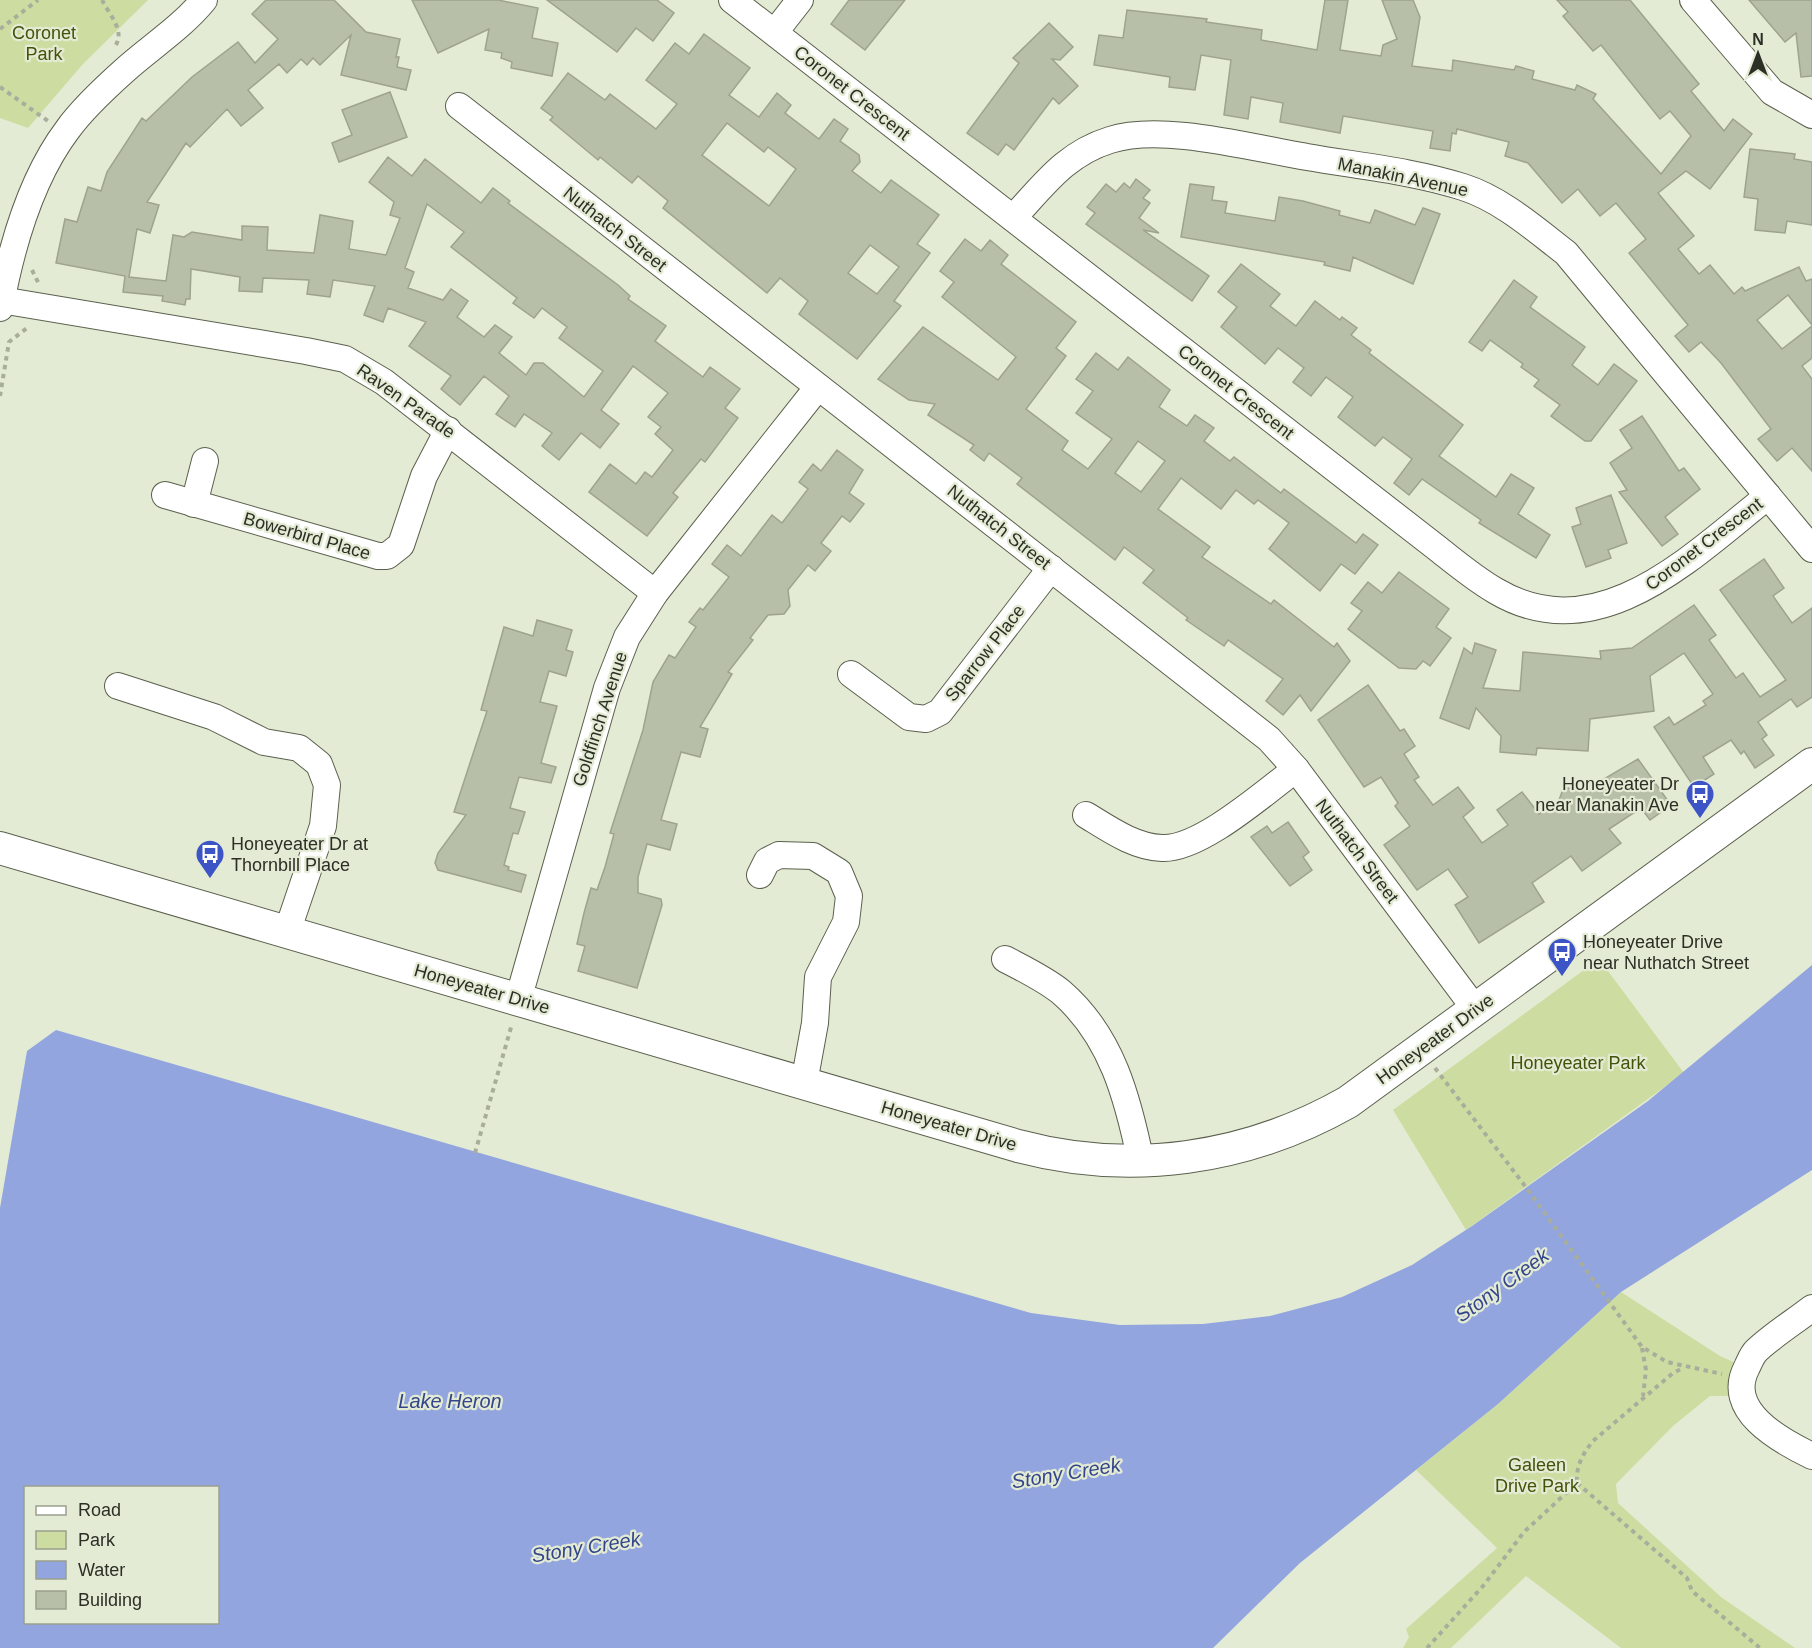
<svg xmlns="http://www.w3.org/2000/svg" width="1812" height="1648" viewBox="0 0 1812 1648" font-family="Helvetica,sans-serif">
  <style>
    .green { fill: #cddda2 }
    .water { fill: #92a5de; fill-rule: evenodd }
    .building { fill: #b8bfa9; stroke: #9da38e; stroke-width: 1.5; fill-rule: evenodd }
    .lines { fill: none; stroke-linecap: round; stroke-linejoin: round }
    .minor-casing { stroke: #5a604d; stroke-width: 28 }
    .tertiary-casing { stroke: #5a604d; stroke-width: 34 }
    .path { stroke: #a8ae9b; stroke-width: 4; stroke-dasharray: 4.5 4.5; stroke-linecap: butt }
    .minor { stroke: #fff; stroke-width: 26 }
    .tertiary { stroke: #fff; stroke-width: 32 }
    .labels { text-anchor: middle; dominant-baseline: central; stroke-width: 4.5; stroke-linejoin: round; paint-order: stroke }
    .park-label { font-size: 18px; fill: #44530a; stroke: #e4ebd4 }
    .street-label { font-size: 18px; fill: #2c2f26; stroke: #e4ebd4 }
    .poi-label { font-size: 18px; fill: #2c2f26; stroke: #e4ebd4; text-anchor: start }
    .water-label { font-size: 20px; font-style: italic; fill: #34468b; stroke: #e4ebd4 }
  </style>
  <rect width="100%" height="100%" fill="#e4ebd4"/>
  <!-- green -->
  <g class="green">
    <path d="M 0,0 L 148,0 L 83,64 L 28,128 L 0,118 Z"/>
    <path d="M 1599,959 L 1684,1073 L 1466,1230 L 1393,1110 Z"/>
    <path d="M 1621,1292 L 1720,1356 L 1738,1364 L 1732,1396 L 1710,1396 L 1673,1426 L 1616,1484 L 1618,1503 L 1721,1597 L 1795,1648 L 1621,1648 L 1526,1576 L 1451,1648 L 1403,1648 L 1409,1637 L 1406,1629 L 1497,1548 L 1416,1470 L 1498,1404 Z"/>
  </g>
  <!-- water -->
  <path class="water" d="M 1812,965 L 1812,1170 L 1621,1292 L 1498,1404 L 1300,1563 L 1213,1648 L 0,1648 L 0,1208 L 27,1051 L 56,1030 L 1031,1313 L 1120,1325 L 1203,1324 L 1270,1316 L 1342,1297 L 1412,1265 L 1472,1226 L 1648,1101 ZM 26,1488 L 218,1488 L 218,1622 L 26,1622 Z"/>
  <!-- building -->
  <g class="building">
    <path d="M 266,0 L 334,0 L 366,32 L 400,39 L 396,57 L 399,57 L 397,67 L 411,70 L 406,90 L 341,75 L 351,35 L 320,65 L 313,58 L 307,65 L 301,59 L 287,73 L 279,64 L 248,90 L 263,108 L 241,126 L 227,109 L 190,147 L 186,143 L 147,202 L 159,205 L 150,233 L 137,229 L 129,277 L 166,281 L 173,235 L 184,237 L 192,232 L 242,240 L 242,226 L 268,227 L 267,250 L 314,253 L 320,215 L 353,221 L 349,249 L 386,255 L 400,218 L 390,215 L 394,202 L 369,182 L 388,157 L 412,176 L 425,159 L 481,203 L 493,188 L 510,201 L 508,203 L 618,285 L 630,296 L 628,299 L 666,326 L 655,341 L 703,377 L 710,367 L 740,389 L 725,408 L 738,418 L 705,462 L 701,459 L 673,493 L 678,497 L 647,536 L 589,492 L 610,464 L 636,484 L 645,472 L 652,477 L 673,450 L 655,434 L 661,427 L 648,417 L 668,393 L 633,366 L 601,410 L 619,424 L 600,448 L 581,433 L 559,460 L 542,446 L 552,433 L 524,414 L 515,427 L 496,414 L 509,396 L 484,376 L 460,405 L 441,389 L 451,376 L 409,346 L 426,322 L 388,308 L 383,322 L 364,315 L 375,286 L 333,280 L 330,297 L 307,294 L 309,280 L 263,278 L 262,292 L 239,291 L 240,277 L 191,269 L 190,299 L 186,299 L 185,305 L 162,301 L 163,296 L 123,292 L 125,276 L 56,263 L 65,219 L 77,222 L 88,187 L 101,191 L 107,172 L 142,118 L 146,121 L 192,77 L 238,42 L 255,63 L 278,39 L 252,14 ZM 427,204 L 464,232 L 451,247 L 517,298 L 513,303 L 534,318 L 542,308 L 567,327 L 559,338 L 603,371 L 584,397 L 543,363 L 534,363 L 526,375 L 499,353 L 512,337 L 495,325 L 484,337 L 457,317 L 468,301 L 451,289 L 443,300 L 408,288 L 414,272 L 405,268 Z"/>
    <path d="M 412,0 L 498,0 L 538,8 L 532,38 L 558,43 L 552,76 L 511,68 L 512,62 L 501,58 L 502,53 L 485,50 L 489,29 L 438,53 Z"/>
    <path d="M 547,0 L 657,0 L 674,13 L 653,41 L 636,28 L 617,52 Z"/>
    <path d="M 849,0 L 905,0 L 865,50 L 831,24 Z"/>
    <path d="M 1325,0 L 1348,0 L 1340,50 L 1381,56 L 1383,45 L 1397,39 L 1382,0 L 1413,0 L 1420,17 L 1412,66 L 1452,71 L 1453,60 L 1514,70 L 1516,66 L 1534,71 L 1532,79 L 1575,90 L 1577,85 L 1596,94 L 1593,99 L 1661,174 L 1691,136 L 1670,111 L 1660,119 L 1601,45 L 1593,51 L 1563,16 L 1568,12 L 1557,0 L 1630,0 L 1699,84 L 1691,91 L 1724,131 L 1733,119 L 1752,134 L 1710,189 L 1686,171 L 1658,193 L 1694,236 L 1678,249 L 1699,274 L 1710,265 L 1734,294 L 1742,287 L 1745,291 L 1799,267 L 1806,281 L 1812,279 L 1812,325 L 1788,295 L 1757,320 L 1782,349 L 1812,326 L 1812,358 L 1802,366 L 1812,379 L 1812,471 L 1792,448 L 1777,461 L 1758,439 L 1771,429 L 1721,363 L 1701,342 L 1689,352 L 1675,336 L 1688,325 L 1629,253 L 1646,239 L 1616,203 L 1600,216 L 1578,189 L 1562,203 L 1528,163 L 1505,156 L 1509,142 L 1457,129 L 1456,134 L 1452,133 L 1450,151 L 1430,148 L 1433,131 L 1343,116 L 1340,133 L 1313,128 L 1280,122 L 1283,103 L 1251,97 L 1248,119 L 1224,115 L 1231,60 L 1201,55 L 1195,90 L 1169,87 L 1170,77 L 1094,65 L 1099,35 L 1123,38 L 1127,10 L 1207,19 L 1206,22 L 1262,30 L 1261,40 L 1317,50 Z"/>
    <path d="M 1749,0 L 1812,0 L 1812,76 L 1801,77 L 1796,33 L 1785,42 Z"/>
    <path d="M 1049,23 L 1073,47 L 1060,60 L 1052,59 L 1078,86 L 1059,104 L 1053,98 L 1014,150 L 1006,144 L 998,155 L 967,133 L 1019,63 L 1013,58 Z"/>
    <path d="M 704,34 L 750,68 L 729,95 L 759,117 L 777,93 L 791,105 L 785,113 L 819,139 L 834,119 L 848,129 L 840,141 L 859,155 L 860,162 L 852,171 L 881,193 L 891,180 L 939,215 L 917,244 L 930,253 L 894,301 L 901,306 L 857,359 L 799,314 L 808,301 L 780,278 L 767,293 L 663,208 L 668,201 L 638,176 L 632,183 L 600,157 L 598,160 L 550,120 L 553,117 L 541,108 L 568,73 L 605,100 L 610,94 L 656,129 L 677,104 L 646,80 L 675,43 L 689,54 ZM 727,123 L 764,152 L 768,147 L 796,169 L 769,206 L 702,155 ZM 870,245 L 899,267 L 877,294 L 848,273 Z"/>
    <path d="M 390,92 L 407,137 L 339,162 L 332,143 L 352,135 L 342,110 Z"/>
    <path d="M 1750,149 L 1795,154 L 1794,159 L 1812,162 L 1812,225 L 1787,221 L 1785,233 L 1755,230 L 1758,199 L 1744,197 Z"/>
    <path d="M 1136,179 L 1150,190 L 1143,198 L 1150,203 L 1139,218 L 1159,233 L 1143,230 L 1209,276 L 1192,301 L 1086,224 L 1095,213 L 1087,207 L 1106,184 L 1116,192 L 1124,183 L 1130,188 Z"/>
    <path d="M 1190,184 L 1214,187 L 1212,200 L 1227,202 L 1225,213 L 1275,221 L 1279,197 L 1303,201 L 1340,211 L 1339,215 L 1370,223 L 1375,210 L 1415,225 L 1423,208 L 1440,214 L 1413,284 L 1353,257 L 1350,271 L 1324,265 L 1325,262 L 1181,237 Z"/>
    <path d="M 965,239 L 981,251 L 990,240 L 1008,255 L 1001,264 L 1076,322 L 1056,348 L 1066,356 L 1026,409 L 1068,441 L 1062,450 L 1088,469 L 1112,439 L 1076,413 L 1093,391 L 1076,379 L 1096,353 L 1118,370 L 1128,357 L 1170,390 L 1159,407 L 1187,426 L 1195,415 L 1214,428 L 1204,441 L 1230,461 L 1234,457 L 1281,493 L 1284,489 L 1356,543 L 1363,534 L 1378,545 L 1355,574 L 1341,564 L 1320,591 L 1269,549 L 1289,523 L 1258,500 L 1254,504 L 1236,490 L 1221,509 L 1181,478 L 1158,509 L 1210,547 L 1202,557 L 1271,604 L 1274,600 L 1334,647 L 1337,643 L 1350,661 L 1311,711 L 1300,695 L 1283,715 L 1266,701 L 1283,679 L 1228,640 L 1224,646 L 1186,620 L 1188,618 L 1143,583 L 1154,570 L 1124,547 L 1115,560 L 1017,484 L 1022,478 L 989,453 L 984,461 L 970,450 L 974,445 L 928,415 L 935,404 L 909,400 L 878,379 L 923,327 L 998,380 L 1016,357 L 942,297 L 954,282 L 940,271 ZM 1138,441 L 1165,461 L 1141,492 L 1115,473 Z"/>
    <path d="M 1241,264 L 1280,294 L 1270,306 L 1296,326 L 1315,301 L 1340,320 L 1342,317 L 1357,328 L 1351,335 L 1371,350 L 1369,353 L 1463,425 L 1439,456 L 1496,497 L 1511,474 L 1534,488 L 1518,514 L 1550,535 L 1536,558 L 1479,523 L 1481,520 L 1422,479 L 1409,495 L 1394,483 L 1412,459 L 1383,437 L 1375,446 L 1338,417 L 1353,397 L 1326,377 L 1311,396 L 1293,382 L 1304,368 L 1278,348 L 1265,364 L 1221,327 L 1237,307 L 1218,292 Z"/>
    <path d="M 1514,280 L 1537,297 L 1530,307 L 1585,347 L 1572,365 L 1598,385 L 1614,364 L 1637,381 L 1591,441 L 1585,441 L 1551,416 L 1560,405 L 1534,386 L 1539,380 L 1521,367 L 1523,364 L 1490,340 L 1482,351 L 1469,342 Z"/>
    <path d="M 1642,416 L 1679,471 L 1684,468 L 1700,489 L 1665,517 L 1678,534 L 1662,546 L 1619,492 L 1627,490 L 1610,463 L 1632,448 L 1620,430 Z"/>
    <path d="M 837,450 L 863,470 L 849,493 L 864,504 L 850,522 L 842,516 L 821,543 L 831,551 L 815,571 L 808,565 L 788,590 L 790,606 L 784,614 L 768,615 L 750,638 L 753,640 L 728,672 L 732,674 L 700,727 L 708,729 L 700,757 L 681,752 L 661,820 L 677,824 L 670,850 L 647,844 L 638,877 L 638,893 L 661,899 L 662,905 L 637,988 L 578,971 L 585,946 L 577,944 L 584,913 L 591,888 L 597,890 L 605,867 L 614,834 L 610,833 L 643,730 L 653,682 L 669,655 L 675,658 L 696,627 L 689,622 L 700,608 L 703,610 L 729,577 L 712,564 L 727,545 L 741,556 L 772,515 L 782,523 L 808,489 L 799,482 L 813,464 L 821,471 Z"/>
    <path d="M 1611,495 L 1627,543 L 1608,550 L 1611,558 L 1586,567 L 1572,527 L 1581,524 L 1576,508 Z"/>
    <path d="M 1764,559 L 1784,588 L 1773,596 L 1792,623 L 1812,608 L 1812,697 L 1797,707 L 1791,699 L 1758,722 L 1767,735 L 1762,739 L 1774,755 L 1755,768 L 1744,751 L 1741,754 L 1731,740 L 1703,757 L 1714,774 L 1694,787 L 1654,727 L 1669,717 L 1674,725 L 1706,705 L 1703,701 L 1713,694 L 1684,653 L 1650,676 L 1654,711 L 1590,719 L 1588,751 L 1537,748 L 1536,755 L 1500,752 L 1501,736 L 1476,708 L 1469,729 L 1440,718 L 1464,648 L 1472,654 L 1475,643 L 1496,650 L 1483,688 L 1520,691 L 1523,652 L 1601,659 L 1600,651 L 1632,648 L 1694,605 L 1716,635 L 1709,640 L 1736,678 L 1743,673 L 1760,697 L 1786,680 L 1720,590 Z"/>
    <path d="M 1399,572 L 1449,609 L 1436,627 L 1451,638 L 1430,666 L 1423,661 L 1416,669 L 1399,668 L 1348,629 L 1362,611 L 1351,603 L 1368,582 L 1382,593 Z"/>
    <path d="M 537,620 L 572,630 L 566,650 L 573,652 L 566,676 L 549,671 L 540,702 L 557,706 L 541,763 L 556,767 L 551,783 L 519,777 L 510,808 L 525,812 L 518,834 L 513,833 L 504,865 L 509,867 L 508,870 L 526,875 L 521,892 L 438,870 L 435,863 L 438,853 L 466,815 L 454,812 L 487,711 L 481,710 L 504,627 L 533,636 Z"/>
    <path d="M 1368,685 L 1400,731 L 1404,729 L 1415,746 L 1404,754 L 1419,777 L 1414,780 L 1433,805 L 1458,787 L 1474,808 L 1463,817 L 1482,843 L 1508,825 L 1497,810 L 1522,792 L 1539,814 L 1559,800 L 1562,792 L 1567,788 L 1587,789 L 1638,759 L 1671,805 L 1650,820 L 1641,808 L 1609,829 L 1621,843 L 1582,871 L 1571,856 L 1532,883 L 1544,902 L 1479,943 L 1455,905 L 1468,897 L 1448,869 L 1417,890 L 1384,845 L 1410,826 L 1395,806 L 1398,803 L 1381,777 L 1364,787 L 1318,720 Z"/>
    <path d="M 1288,822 L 1309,852 L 1303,857 L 1312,870 L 1290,886 L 1251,837 L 1267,826 L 1272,833 Z"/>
  </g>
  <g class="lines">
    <!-- minor casing -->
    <g class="minor-casing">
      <g id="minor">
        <path d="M 732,0 L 1437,548 C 1456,563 1475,579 1496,591 C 1599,652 1693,555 1768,496"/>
        <path d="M 1693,0 L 1772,92 L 1812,115"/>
        <path d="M 775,32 L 800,0"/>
        <path d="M 459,106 L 1269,739 L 1296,769 L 1476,1010"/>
        <path d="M 1013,218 C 1044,185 1065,154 1110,140 C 1162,123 1252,148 1307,157 C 1359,166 1413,171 1463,187 C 1501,199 1535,229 1566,253 L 1812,549"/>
        <path d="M 1,300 L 306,351 L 345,359 L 384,382 L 655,593"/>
        <path d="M 0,308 C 11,248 30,179 68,129 C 83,108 106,87 125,70 C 152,46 182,27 204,0"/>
        <path d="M 165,495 L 378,556 L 387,556 L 401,545 L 424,476 L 448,430"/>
        <path d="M 194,504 L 205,461"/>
        <path d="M 851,674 L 909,717 L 926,719 L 940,712 L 1051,568"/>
        <path d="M 118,686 L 214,717 L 264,742 L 299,748 L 319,764 L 327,785 L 323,826 L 287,932"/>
        <path d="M 1086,815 C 1109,829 1134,847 1162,848 C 1200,850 1265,792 1296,769"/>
        <path d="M 760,875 L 767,861 L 779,855 L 813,856 L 839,872 L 849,896 L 846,922 L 818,977 L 815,1023 L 804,1083"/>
        <path d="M 1005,959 C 1024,969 1045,979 1061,992 C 1112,1036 1128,1099 1141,1162"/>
        <path d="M 518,1000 L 607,688 L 627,637 L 655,593 L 818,387"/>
        <path d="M 1812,1308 C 1794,1322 1773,1335 1756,1351 C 1752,1355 1750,1361 1747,1367 C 1724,1410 1779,1440 1812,1456"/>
      </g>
    </g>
    <!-- tertiary casing -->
    <g class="tertiary-casing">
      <path id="tertiary" d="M 0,848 L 1018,1146 C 1130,1176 1246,1160 1348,1102 L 1812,764"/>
    </g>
    <!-- path -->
    <g class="path">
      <path d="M 102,0 C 109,14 127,33 114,47"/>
      <path d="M 0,29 L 38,0"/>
      <path d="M 0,87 L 48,121"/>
      <path d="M 32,270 L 39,284"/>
      <path d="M 0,396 L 9,342 L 27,328"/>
      <path d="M 1435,1068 L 1522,1182 L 1642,1347 L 1667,1362 L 1722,1374"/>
      <path d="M 475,1153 L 512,1024"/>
      <path d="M 1642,1348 L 1646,1370 L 1643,1396"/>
      <path d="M 1577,1483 L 1687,1578 L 1692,1591 L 1760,1648"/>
      <path d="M 1427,1648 L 1483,1586 L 1524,1532 L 1577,1483 C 1576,1466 1582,1455 1593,1441 L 1673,1373 L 1683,1368"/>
    </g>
    <!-- minor -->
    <use href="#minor" class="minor"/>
    <!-- tertiary -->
    <use href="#tertiary" class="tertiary"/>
  </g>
  <!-- icons -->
  <defs>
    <g id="bus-pin" transform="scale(1.5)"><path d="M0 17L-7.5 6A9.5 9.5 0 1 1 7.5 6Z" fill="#3d54c7" stroke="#e4ebd4"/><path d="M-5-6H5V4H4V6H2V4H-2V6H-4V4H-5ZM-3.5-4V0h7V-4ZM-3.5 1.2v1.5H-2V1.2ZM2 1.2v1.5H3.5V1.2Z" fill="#fff"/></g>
  </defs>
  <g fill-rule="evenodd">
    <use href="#bus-pin" x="1700" y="794"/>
    <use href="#bus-pin" x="210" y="854"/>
    <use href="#bus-pin" x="1562" y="952"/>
  </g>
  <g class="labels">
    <!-- park labels -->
    <g class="park-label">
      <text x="44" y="33">Coronet<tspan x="44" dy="21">Park</tspan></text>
      <text x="1578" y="1063">Honeyeater Park</text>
      <text x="1537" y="1465">Galeen<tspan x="1537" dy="21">Drive Park</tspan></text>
    </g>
    <!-- street labels -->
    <g class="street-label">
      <text transform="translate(852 93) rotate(38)">Coronet Crescent</text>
      <text transform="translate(1403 177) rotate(12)">Manakin Avenue</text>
      <text transform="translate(615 229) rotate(38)">Nuthatch Street</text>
      <text transform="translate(1236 392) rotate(38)">Coronet Crescent</text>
      <text transform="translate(406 401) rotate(35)">Raven Parade</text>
      <text transform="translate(999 527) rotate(38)">Nuthatch Street</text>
      <text transform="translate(307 536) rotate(16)">Bowerbird Place</text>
      <text transform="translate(1704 544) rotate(-37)">Coronet Crescent</text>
      <text transform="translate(985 653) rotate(-52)">Sparrow Place</text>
      <text transform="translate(600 719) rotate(-72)">Goldfinch Avenue</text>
      <text transform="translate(1357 851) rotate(53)">Nuthatch Street</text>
      <text transform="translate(482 989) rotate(16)">Honeyeater Drive</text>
      <text transform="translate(1435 1039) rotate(-36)">Honeyeater Drive</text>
      <text transform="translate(949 1126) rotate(16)">Honeyeater Drive</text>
    </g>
    <!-- poi labels -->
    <g class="poi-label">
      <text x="1679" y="784" text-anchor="end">Honeyeater Dr<tspan x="1679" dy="21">near Manakin Ave</tspan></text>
      <text x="231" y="844">Honeyeater Dr at<tspan x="231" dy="21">Thornbill Place</tspan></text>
      <text x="1583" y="942">Honeyeater Drive<tspan x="1583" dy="21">near Nuthatch Street</tspan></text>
    </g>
    <!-- water labels -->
    <g class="water-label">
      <text transform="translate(1502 1285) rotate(-36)">Stony Creek</text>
      <text x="450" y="1401">Lake Heron</text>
      <text transform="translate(1066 1473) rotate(-9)">Stony Creek</text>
      <text transform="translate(586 1547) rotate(-9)">Stony Creek</text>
    </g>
  </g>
  <!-- legend -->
  <rect x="24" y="1486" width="195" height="138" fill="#e4ebd4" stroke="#9aa08e" stroke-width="1.5"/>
  <rect x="36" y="1506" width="30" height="9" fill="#ffffff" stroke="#9aa08e" stroke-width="1.5"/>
  <text x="78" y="1516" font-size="18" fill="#2c2f26">Road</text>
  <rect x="36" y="1531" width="30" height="18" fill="#cddda2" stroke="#9aa08e" stroke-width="1.5"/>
  <text x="78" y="1546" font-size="18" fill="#2c2f26">Park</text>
  <rect x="36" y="1561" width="30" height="18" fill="#92a5de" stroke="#9aa08e" stroke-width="1.5"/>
  <text x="78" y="1576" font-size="18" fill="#2c2f26">Water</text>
  <rect x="36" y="1591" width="30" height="18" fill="#b8bfa9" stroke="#9aa08e" stroke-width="1.5"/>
  <text x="78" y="1606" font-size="18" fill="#2c2f26">Building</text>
  <!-- north arrow -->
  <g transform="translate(1758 54)" stroke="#e4ebd4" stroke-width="4.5" paint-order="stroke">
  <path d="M0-4.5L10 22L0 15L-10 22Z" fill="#2c2f26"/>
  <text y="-9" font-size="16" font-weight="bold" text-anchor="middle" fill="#2c2f26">N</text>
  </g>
</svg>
